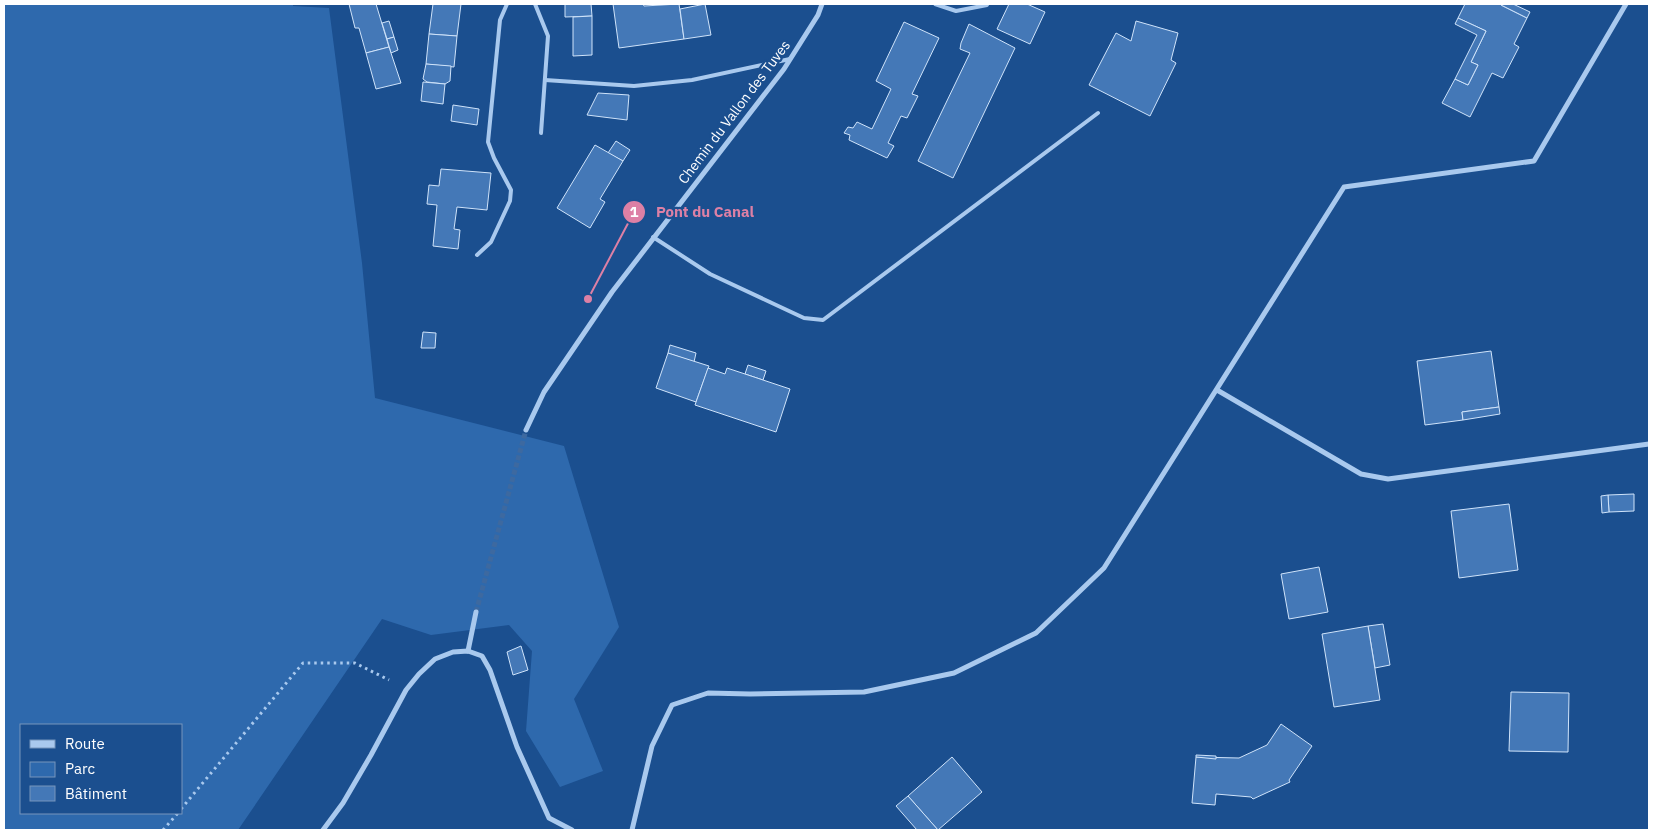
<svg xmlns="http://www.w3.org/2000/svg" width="1653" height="834" viewBox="0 0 1653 834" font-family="'IBM Plex Sans',sans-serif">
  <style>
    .green { fill: #2e69ad; fill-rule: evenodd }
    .building { fill: #4478b7; stroke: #cfe3fa }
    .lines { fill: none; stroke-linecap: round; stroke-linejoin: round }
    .minor-tunnel { stroke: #3d69a0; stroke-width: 5; stroke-dasharray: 5 2.5; stroke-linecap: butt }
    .path { stroke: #a9c9ee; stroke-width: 3; stroke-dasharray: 2.5 4; stroke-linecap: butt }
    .service { stroke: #a9c9ee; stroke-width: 4 }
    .minor { stroke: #a9c9ee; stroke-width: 5 }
    .labels { text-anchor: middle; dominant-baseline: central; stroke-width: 4.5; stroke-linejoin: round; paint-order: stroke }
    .street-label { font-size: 14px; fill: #fff; stroke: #1b4f8f }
    .leader { fill: none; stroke: #dd80a5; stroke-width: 2 }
    .callout-dot { fill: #dd80a5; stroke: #1b4f8f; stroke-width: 2 }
    .mark-label { font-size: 15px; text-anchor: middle; font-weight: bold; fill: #fff }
    .callout-label { font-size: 15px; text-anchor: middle; font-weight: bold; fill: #dd80a5; stroke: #1b4f8f; stroke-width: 4.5; stroke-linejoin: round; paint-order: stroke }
  </style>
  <rect width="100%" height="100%" fill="#1b4f8f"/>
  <!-- green -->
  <path class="green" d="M 4,4 L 293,4 L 293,6 L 329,8 L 362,263 L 375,398 L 564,446 L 619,627 L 574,699 L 603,771 L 560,787 L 526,731 L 532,651 L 509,625 L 431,635 L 382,619 L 238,830 L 4,830 ZM 21,725 L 181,725 L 181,813 L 21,813 Z"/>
  <!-- building -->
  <g class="building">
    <path d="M 349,4 L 376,4 L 389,47 L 366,53 L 359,28 L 355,28 Z"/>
    <path d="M 433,4 L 461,4 L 457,36 L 429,34 Z"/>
    <path d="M 565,4 L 591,4 L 592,16 L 565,17 Z"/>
    <path d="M 613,4 L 643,4 L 644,6 L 679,4 L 684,39 L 619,48 Z"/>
    <path d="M 705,4 L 711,35 L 684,39 L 680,9 Z"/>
    <path d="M 1009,4 L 1027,4 L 1045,12 L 1030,44 L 997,29 Z"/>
    <path d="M 1465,4 L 1501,4 L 1501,5 L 1527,18 L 1514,44 L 1519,47 L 1503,78 L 1492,73 L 1470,117 L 1442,103 L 1455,79 L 1468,85 L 1478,65 L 1471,62 L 1486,31 L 1458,18 Z"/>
    <path d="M 1501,4 L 1513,4 L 1530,12 L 1527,18 L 1501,5 Z"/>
    <path d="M 592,16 L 592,55 L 573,56 L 573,17 Z"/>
    <path d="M 1458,18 L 1486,31 L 1471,62 L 1478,65 L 1468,85 L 1455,79 L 1477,35 L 1455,24 Z"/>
    <path d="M 389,21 L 394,37 L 387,39 L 382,23 Z"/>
    <path d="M 1136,21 L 1178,33 L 1171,60 L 1176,63 L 1150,116 L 1089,85 L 1116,33 L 1131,41 Z"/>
    <path d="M 904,22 L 939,38 L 912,94 L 918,96 L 907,118 L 901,116 L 888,143 L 894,146 L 887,158 L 849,140 L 850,135 L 844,133 L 848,127 L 853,128 L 857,122 L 872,129 L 891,89 L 876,81 Z"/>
    <path d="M 969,24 L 1015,48 L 953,178 L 918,161 L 970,53 L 960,49 L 961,43 Z"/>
    <path d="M 429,34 L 457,36 L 454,67 L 426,64 Z"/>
    <path d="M 394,37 L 398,50 L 391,53 L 387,39 Z"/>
    <path d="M 389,47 L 401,83 L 376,89 L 366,53 Z"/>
    <path d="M 426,64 L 451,66 L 450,81 L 445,84 L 427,82 L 423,79 Z"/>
    <path d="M 423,82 L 445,84 L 443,104 L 421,101 Z"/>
    <path d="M 598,93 L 629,95 L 627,120 L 587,115 Z"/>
    <path d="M 453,105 L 479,109 L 477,125 L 451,121 Z"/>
    <path d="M 616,141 L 630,150 L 623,161 L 608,153 Z"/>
    <path d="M 595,145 L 623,161 L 600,199 L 605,202 L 590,228 L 557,208 Z"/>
    <path d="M 441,169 L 491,173 L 487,210 L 457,207 L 454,229 L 460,230 L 458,249 L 433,246 L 437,205 L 427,204 L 429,185 L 439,186 Z"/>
    <path d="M 423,332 L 436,333 L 435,348 L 421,348 Z"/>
    <path d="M 670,345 L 696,353 L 694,362 L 668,353 Z"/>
    <path d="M 1491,351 L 1499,407 L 1462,412 L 1463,420 L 1425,425 L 1417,361 Z"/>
    <path d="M 668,353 L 709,366 L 696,402 L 656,388 Z"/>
    <path d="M 748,365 L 766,371 L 763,380 L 745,374 Z"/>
    <path d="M 708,368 L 725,374 L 727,368 L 790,389 L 776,432 L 695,405 Z"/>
    <path d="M 1499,407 L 1500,414 L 1463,420 L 1462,412 Z"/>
    <path d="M 1634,494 L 1634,511 L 1609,512 L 1608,495 Z"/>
    <path d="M 1608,495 L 1609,512 L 1602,513 L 1601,496 Z"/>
    <path d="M 1509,504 L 1518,570 L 1459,578 L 1451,511 Z"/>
    <path d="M 1319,567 L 1328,612 L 1289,619 L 1281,574 Z"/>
    <path d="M 1383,624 L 1390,665 L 1375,668 L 1368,626 Z"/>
    <path d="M 1368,626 L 1380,700 L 1334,707 L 1322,634 Z"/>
    <path d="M 521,646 L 528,670 L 513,675 L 507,652 Z"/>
    <path d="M 1511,692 L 1569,693 L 1568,752 L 1509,751 Z"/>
    <path d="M 1281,724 L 1312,746 L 1289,780 L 1290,782 L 1253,799 L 1251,797 L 1216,794 L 1215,805 L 1192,803 L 1196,757 L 1239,758 L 1267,745 Z"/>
    <path d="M 1196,755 L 1216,756 L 1216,759 L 1196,757 Z"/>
    <path d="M 952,757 L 982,792 L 938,830 L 908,796 Z"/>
    <path d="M 908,796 L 938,830 L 917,830 L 896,806 Z"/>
  </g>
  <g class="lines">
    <!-- minor-tunnel -->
    <path class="minor-tunnel" d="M 476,612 L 526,430"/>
    <!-- path -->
    <g class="path">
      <path d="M 181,809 L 303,663 L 355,663 L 389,680"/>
      <path d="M 163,830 L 178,813"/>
    </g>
    <!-- service -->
    <g class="service">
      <path d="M 535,4 L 548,36 L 541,133"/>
      <path d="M 935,4 L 956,11 L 987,5"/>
      <path d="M 545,80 L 634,86 L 692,80 L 790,59"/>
      <path d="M 653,237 L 710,274 L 804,318 L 823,320 L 1098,113"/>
      <path d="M 477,255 L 491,242 L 510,201 L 511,190 L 494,158 L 488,142 L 500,20 L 507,4"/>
    </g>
    <!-- minor -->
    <g class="minor">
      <path d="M 1217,390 L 1361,474 L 1388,479 L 1649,444"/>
      <path d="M 526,430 L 544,392 L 612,292 L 784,69 L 818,15 L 822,4"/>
      <path d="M 468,651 L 476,612"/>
      <path d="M 323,830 L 343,803 L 371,755 L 406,690 L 419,674 L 435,659 L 453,652 L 468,651 L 482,656 L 490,670 L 517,747 L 549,818 L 572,830"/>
      <path d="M 632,830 L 652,746 L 672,705 L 708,693 L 750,694 L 864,692 L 954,673 L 1036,633 L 1104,568 L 1344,187 L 1534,161 L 1626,4"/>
    </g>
  </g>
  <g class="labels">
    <!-- street labels -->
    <g class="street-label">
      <text transform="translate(734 112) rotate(-53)">Chemin du Vallon des Tuves</text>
    </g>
  </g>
  <!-- callouts -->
  <path class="leader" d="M588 299L634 212"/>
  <g class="callout-dot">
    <circle cx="588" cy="299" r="5"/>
    <circle cx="634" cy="212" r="12"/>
  </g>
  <g class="mark-label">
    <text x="634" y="217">1</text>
  </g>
  <g class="callout-label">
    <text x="705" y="217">Pont du Canal</text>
  </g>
  <!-- border -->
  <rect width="1653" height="834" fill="none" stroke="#ffffff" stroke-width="10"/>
  <!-- legend -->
  <rect x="20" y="724" width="162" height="90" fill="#1b4f8f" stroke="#7695bc"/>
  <rect x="30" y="740" width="25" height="8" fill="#a9c9ee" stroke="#7695bc"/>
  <text x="65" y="749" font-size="15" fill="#ffffff">Route</text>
  <rect x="30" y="762" width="25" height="15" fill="#2e69ad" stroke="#7695bc"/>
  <text x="65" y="774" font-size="15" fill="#ffffff">Parc</text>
  <rect x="30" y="786" width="25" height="15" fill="#4478b7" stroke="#7695bc"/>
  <text x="65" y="799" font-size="15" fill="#ffffff">Bâtiment</text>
</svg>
